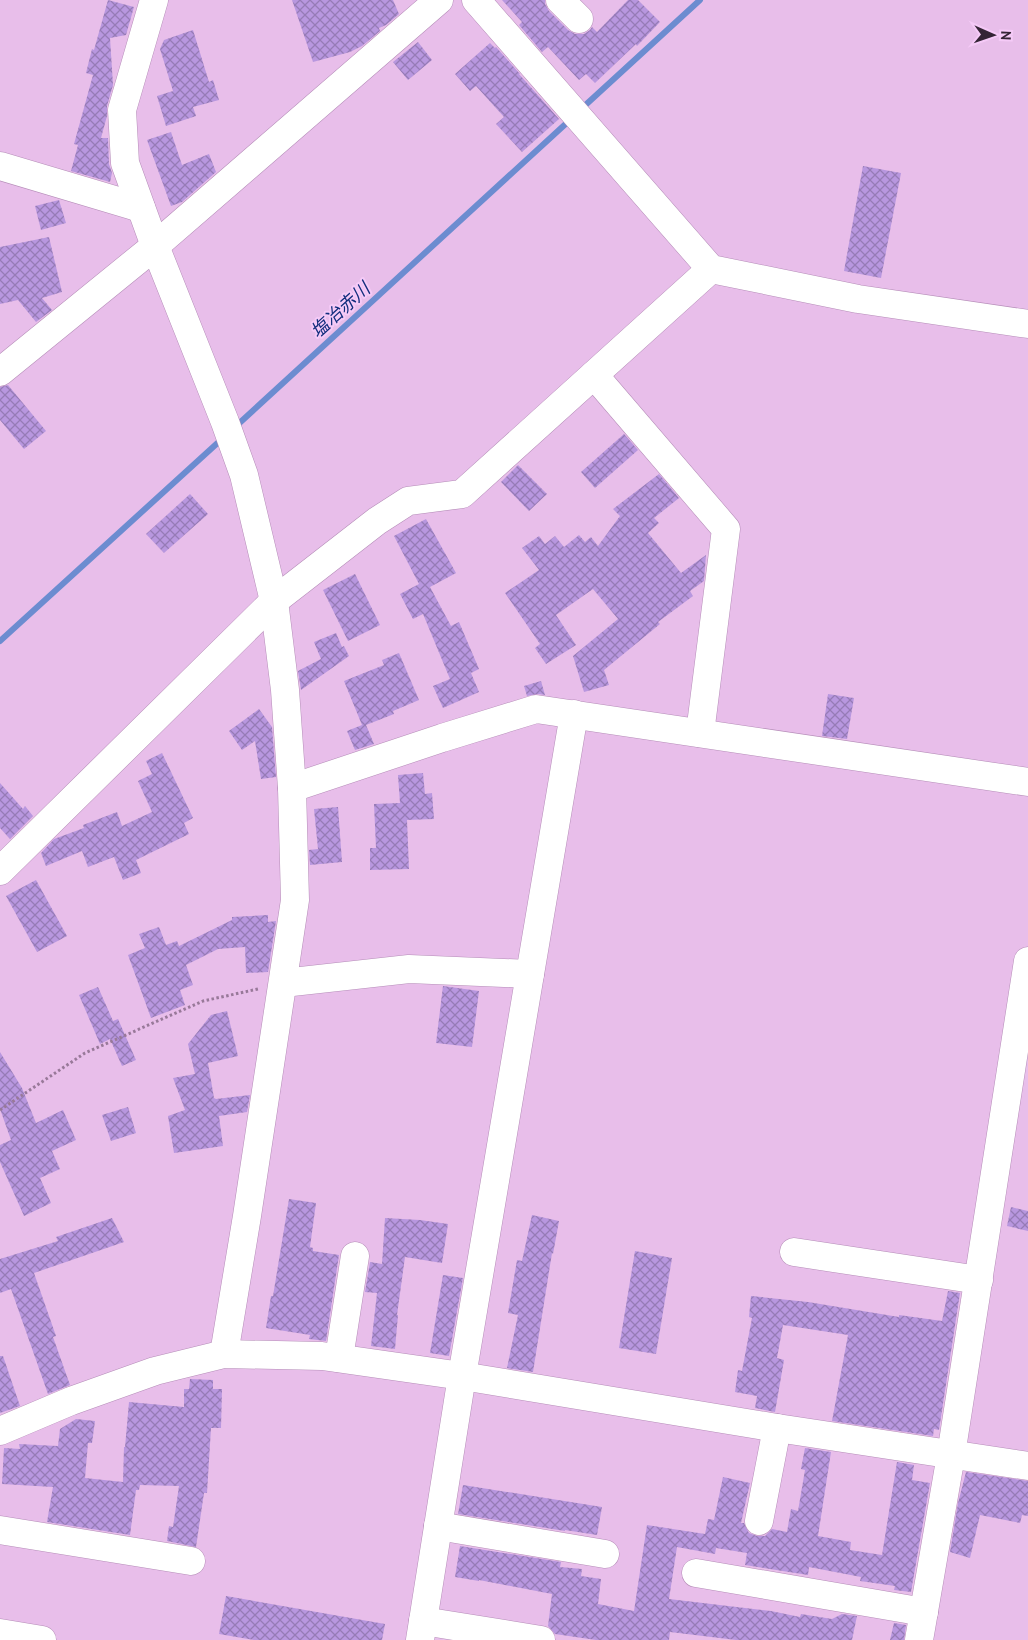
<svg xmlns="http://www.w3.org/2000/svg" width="1028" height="1640" viewBox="0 0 1028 1640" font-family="'PT Sans','Noto Sans JP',sans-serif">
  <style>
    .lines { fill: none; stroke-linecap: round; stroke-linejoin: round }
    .stream { stroke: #6c8cd0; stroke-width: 6 }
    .building { fill: url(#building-cross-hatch) }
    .minor-casing { stroke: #b58db8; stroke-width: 29 }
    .path { stroke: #987999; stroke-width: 3; stroke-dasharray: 2.5 2.5; stroke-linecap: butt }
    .minor { stroke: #fff; stroke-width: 28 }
    .labels { text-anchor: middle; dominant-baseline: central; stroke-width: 4; stroke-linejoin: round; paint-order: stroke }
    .water-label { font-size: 18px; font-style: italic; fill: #122e7d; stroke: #f5caf7 }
  </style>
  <defs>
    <pattern id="building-cross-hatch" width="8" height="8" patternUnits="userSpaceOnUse" patternTransform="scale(1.25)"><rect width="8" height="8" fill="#b897df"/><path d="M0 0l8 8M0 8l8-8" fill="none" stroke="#967bb6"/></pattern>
  </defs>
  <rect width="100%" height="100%" fill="#e8beea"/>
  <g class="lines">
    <!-- stream -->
    <g class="stream">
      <path d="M 580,110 L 700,0"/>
      <path d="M 234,428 L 571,119"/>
      <path d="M 0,641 L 223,438"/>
    </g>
  </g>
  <!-- building -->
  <g class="building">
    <path d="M 108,0 L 134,7 L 126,35 L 110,38 L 113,85 L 107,106 L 107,116 L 101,138 L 108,138 L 109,164 L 112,173 L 110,182 L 71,171 L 78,145 L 74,144 L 93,75 L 86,73 L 92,49 L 94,50 Z"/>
    <path d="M 292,0 L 393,0 L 399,14 L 386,25 L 379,28 L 380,31 L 362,46 L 350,52 L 313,62 Z"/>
    <path d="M 502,0 L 545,0 L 545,4 L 549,11 L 568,30 L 575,34 L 584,34 L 590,30 L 592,27 L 597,32 L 628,0 L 638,0 L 660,22 L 637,46 L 636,44 L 595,83 L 586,74 L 579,80 L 548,47 L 542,52 L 519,25 L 522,22 Z"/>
    <path d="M 193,30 L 209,82 L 213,80 L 219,100 L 193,107 L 196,116 L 166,126 L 157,96 L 173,91 L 160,49 L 164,40 Z"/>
    <path d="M 418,42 L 432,60 L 408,80 L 393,62 Z"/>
    <path d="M 490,43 L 495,48 L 496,47 L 520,74 L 519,74 L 559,119 L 522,152 L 496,124 L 504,117 L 476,86 L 470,91 L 455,74 Z"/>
    <path d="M 171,132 L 182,165 L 209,154 L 216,172 L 182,202 L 171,206 L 147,140 Z"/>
    <path d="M 863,166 L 901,173 L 881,278 L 844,271 Z"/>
    <path d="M 59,200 L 66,223 L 41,230 L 35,206 Z"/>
    <path d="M 49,237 L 62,292 L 42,298 L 52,310 L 36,322 L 18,300 L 0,304 L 0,247 Z"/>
    <path d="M 8,385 L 46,431 L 24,449 L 0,420 L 0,387 Z"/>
    <path d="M 624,434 L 638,450 L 595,488 L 581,472 Z"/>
    <path d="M 518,465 L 547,494 L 529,511 L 501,482 Z"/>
    <path d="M 659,474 L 679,498 L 654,518 L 659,523 L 648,533 L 681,573 L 706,555 L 704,581 L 690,591 L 693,596 L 658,622 L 660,624 L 604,670 L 609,685 L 584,692 L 573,656 L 618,619 L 593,589 L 556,615 L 576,645 L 546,664 L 535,648 L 540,644 L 505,593 L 539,570 L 522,548 L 539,536 L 545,544 L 555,536 L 564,547 L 579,535 L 585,542 L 591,537 L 598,546 L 620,516 L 613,509 Z"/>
    <path d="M 190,494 L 208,514 L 164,553 L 146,534 Z"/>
    <path d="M 426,519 L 456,573 L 430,587 L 451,626 L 459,622 L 479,669 L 471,673 L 479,692 L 443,708 L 433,686 L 450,679 L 423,614 L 413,619 L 400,594 L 419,584 L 394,536 Z"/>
    <path d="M 355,574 L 380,625 L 348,641 L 323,590 Z"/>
    <path d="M 336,633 L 342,647 L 344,646 L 349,656 L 301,690 L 298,671 L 321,659 L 314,642 Z"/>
    <path d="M 399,653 L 419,700 L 393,711 L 394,714 L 366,725 L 374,744 L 355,750 L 347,731 L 362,725 L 344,681 L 384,665 L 382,660 Z"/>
    <path d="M 541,681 L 545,695 L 538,694 L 527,696 L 524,686 Z"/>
    <path d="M 828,694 L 854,698 L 847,739 L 822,736 Z"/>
    <path d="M 259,709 L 272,727 L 276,777 L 261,779 L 255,741 L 242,750 L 229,731 Z"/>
    <path d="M 162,753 L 193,818 L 184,823 L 189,834 L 136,860 L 141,873 L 123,880 L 114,857 L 88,867 L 82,851 L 46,866 L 41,853 L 54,839 L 84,828 L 83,825 L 117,812 L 122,826 L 152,812 L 138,781 L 152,774 L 146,761 Z"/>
    <path d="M 423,773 L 425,794 L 432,793 L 434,819 L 407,820 L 409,869 L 370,870 L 370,848 L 376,848 L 374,804 L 400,803 L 398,775 Z"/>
    <path d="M 0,783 L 23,809 L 25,806 L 33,816 L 10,839 L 0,828 Z"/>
    <path d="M 338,807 L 342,862 L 310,865 L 309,850 L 318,849 L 314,809 Z"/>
    <path d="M 36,880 L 67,936 L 37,952 L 6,896 Z"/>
    <path d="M 268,915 L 268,922 L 276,921 L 268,972 L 246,973 L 245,947 L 218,949 L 186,965 L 193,985 L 180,990 L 185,1005 L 151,1018 L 128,955 L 145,948 L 139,934 L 159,927 L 166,945 L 177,941 L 179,946 L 232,920 L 232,917 Z"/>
    <path d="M 443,986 L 479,991 L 472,1047 L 436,1043 Z"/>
    <path d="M 98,987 L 113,1021 L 118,1019 L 136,1060 L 122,1066 L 110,1039 L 100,1044 L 79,995 Z"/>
    <path d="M 227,1011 L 238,1056 L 208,1063 L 214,1098 L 216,1099 L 250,1095 L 247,1112 L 219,1116 L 223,1146 L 174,1153 L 168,1116 L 185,1110 L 173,1078 L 195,1074 L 188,1044 L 211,1015 Z"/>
    <path d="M 0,1052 L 22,1088 L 36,1123 L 63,1110 L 76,1140 L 52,1151 L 60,1169 L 40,1178 L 51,1203 L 24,1216 L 0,1162 L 0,1145 L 11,1140 L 0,1109 Z"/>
    <path d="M 128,1107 L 136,1133 L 111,1141 L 102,1115 Z"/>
    <path d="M 289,1199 L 316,1203 L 310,1247 L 313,1248 L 313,1251 L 339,1255 L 326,1341 L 309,1339 L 310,1335 L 266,1328 L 271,1296 L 273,1296 Z"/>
    <path d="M 1011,1207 L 1028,1211 L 1028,1231 L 1007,1226 Z"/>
    <path d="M 532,1215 L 559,1221 L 553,1254 L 552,1253 L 533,1372 L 507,1368 L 518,1315 L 508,1313 L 517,1260 L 522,1261 Z"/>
    <path d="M 112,1218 L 124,1242 L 34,1273 L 56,1336 L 53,1337 L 70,1385 L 48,1394 L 11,1289 L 0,1293 L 0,1259 L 58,1241 L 56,1237 Z"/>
    <path d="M 385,1218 L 420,1220 L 448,1224 L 442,1263 L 405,1257 L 397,1315 L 398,1315 L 395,1349 L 371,1346 L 377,1293 L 365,1292 L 370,1262 L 382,1264 Z"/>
    <path d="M 635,1251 L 672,1258 L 656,1354 L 619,1348 Z"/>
    <path d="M 443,1275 L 463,1278 L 449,1356 L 430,1353 Z"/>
    <path d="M 948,1291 L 960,1293 L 939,1430 L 934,1429 L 933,1436 L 832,1421 L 848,1335 L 783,1325 L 777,1358 L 784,1360 L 775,1412 L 755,1408 L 757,1396 L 735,1392 L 738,1370 L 742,1371 L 752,1318 L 749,1317 L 751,1296 L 808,1302 L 899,1317 L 899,1315 L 942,1321 Z"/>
    <path d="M 0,1356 L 3,1356 L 20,1406 L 0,1413 Z"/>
    <path d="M 190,1379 L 213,1380 L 213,1389 L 222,1389 L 221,1428 L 211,1428 L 207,1493 L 204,1493 L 196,1547 L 167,1541 L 169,1526 L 173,1527 L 179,1486 L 140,1485 L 139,1490 L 136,1490 L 130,1535 L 47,1522 L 53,1487 L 2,1484 L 4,1448 L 20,1449 L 19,1444 L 58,1446 L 60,1429 L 76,1419 L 95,1421 L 92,1443 L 88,1443 L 85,1478 L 123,1482 L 124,1447 L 125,1447 L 129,1402 L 184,1407 L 184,1389 L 189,1389 Z"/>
    <path d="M 805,1448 L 831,1452 L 818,1536 L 851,1542 L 850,1550 L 882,1555 L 897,1462 L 914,1465 L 912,1480 L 930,1483 L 911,1592 L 894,1590 L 895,1586 L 860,1581 L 861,1577 L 809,1567 L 808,1575 L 745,1565 L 747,1553 L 716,1548 L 715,1554 L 677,1547 L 669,1599 L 771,1611 L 800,1617 L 801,1614 L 832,1619 L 842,1614 L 857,1616 L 852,1640 L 736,1640 L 670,1632 L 669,1640 L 596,1640 L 555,1634 L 548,1626 L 552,1594 L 479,1580 L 479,1581 L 455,1577 L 460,1546 L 561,1562 L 560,1567 L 582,1569 L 581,1576 L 601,1579 L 598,1604 L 634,1611 L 647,1525 L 705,1534 L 708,1519 L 714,1520 L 723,1477 L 750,1483 L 741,1523 L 744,1523 L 749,1533 L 757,1536 L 765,1536 L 772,1529 L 787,1532 L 791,1509 L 798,1511 L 805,1470 L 801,1469 Z"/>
    <path d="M 966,1472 L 1028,1481 L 1028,1516 L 1022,1515 L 1020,1523 L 980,1515 L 970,1558 L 950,1552 L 958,1503 Z"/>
    <path d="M 463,1485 L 602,1507 L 597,1535 L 565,1530 L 565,1531 L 458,1514 Z"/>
    <path d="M 226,1596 L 385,1624 L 382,1640 L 254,1640 L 219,1634 Z"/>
    <path d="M 894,1623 L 906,1625 L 904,1640 L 890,1640 Z"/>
  </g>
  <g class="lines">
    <!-- minor casing -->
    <g class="minor-casing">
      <g id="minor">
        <path d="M 154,0 L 122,110 L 125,163 L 155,246 L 225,422 L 244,475 L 274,601 L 285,690 L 292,788 L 295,900 L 247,1216 L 224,1354"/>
        <path d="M 476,0 L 711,269 L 858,299 L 1028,324"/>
        <path d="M 560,0 L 579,19"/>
        <path d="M 0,166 L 141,208"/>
        <path d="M 0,372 L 155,246 L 439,0"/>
        <path d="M 594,375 L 726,529 L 700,733"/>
        <path d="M 292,788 L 442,738 L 536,709 L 1028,782"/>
        <path d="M 0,871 L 274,601 L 377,521 L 408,501 L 462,494 L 711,269"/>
        <path d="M 283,983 L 409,969 L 530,974"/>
        <path d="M 794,1252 L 979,1280"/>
        <path d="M 339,1358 L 355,1256"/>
        <path d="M 0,1431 L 71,1401 L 155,1371 L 224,1354 L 322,1356 L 462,1376 L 777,1428 L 1028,1466"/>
        <path d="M 759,1521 L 777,1428"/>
        <path d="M 438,1526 L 605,1554"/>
        <path d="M 0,1530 L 191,1561"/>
        <path d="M 696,1573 L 924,1612"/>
        <path d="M 423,1621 L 541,1640"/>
        <path d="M 0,1633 L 42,1640"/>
        <path d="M 420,1640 L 462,1376 L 574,714"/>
        <path d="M 919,1640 L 951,1455 L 1028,961"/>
      </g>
    </g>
    <!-- path -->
    <path class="path" d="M 0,1110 L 85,1053 L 203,1001 L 258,989"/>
    <!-- minor -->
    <use href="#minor" class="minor"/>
  </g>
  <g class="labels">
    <!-- water labels -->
    <g class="water-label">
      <text transform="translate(340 310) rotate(-42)">塩冶赤川</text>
    </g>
  </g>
  <!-- north arrow -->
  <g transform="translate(993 35) rotate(92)" stroke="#f5caf7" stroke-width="4" paint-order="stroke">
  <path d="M0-4L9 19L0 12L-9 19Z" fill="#342435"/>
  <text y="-8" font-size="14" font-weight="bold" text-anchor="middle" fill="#342435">N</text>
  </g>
</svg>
